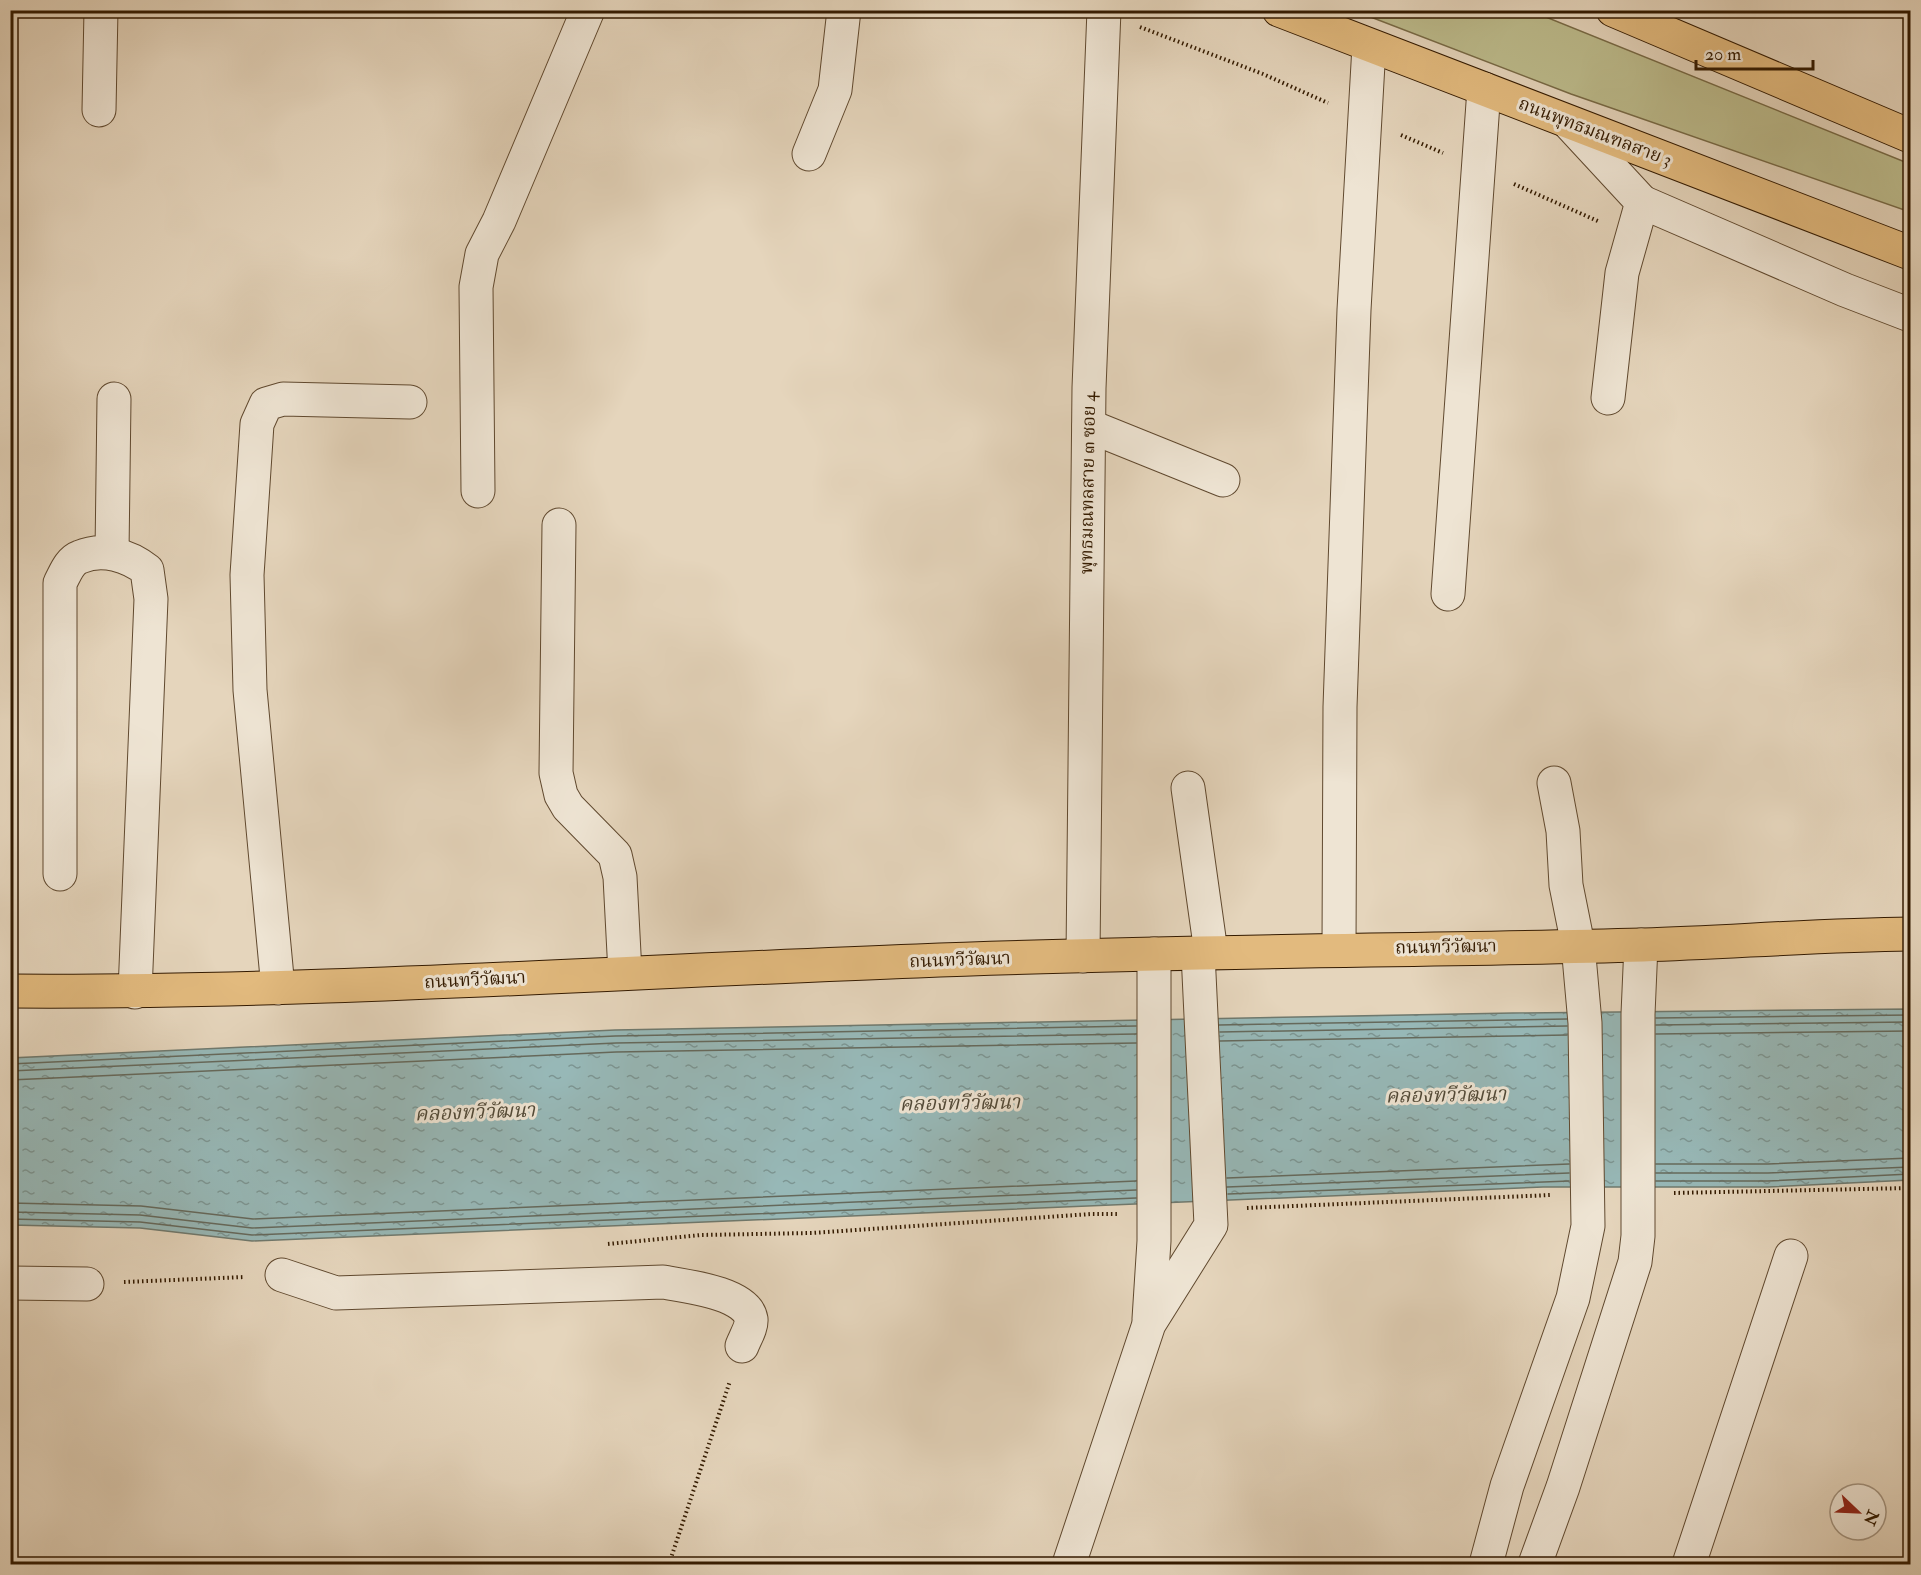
<svg xmlns="http://www.w3.org/2000/svg" width="1921" height="1575" viewBox="0 0 1921 1575" font-family="'IM FELL Double Pica','Noto Serif Thai',serif">
  <style>
    .green { fill: #bcbb8c; stroke: #786a46; stroke-width: 1.5 }
    .water { fill: url(#water-ripples); stroke: #6f796e; stroke-width: 1.5 }
    .lines { fill: none; stroke-linecap: round; stroke-linejoin: round }
    .shore { stroke: #65695c; stroke-width: 1.5 }
    .minor-casing { stroke: #60492f; stroke-width: 35 }
    .major-casing { stroke: #331a00; stroke-width: 35 }
    .path { stroke: #331a00; stroke-width: 4; stroke-dasharray: 1.5 3; stroke-linecap: butt }
    .minor { stroke: #eee4d3; stroke-width: 33 }
    .major { stroke: #e2ba7e; stroke-width: 33 }
    .labels { text-anchor: middle; dominant-baseline: central; stroke-width: 6; stroke-linejoin: round; paint-order: stroke }
    .street-label { font-size: 18px; fill: #331a00; stroke: #eee4d3 }
    .water-label { font-size: 20px; font-style: italic; fill: #514937; stroke: #eee4d3 }
  </style>
  <defs>
    <pattern id="water-ripples" width="26" height="14" patternUnits="userSpaceOnUse" patternTransform="scale(1.5)"><rect width="26" height="14" fill="#97b8b7"/><path d="M2 4q2-2 4 0t4 0M15 11q2-2 4 0t4 0" fill="none" stroke="#7c9592"/></pattern>
  </defs>
  <rect width="100%" height="100%" fill="#e5d5bc"/>
  <filter id="stains"><feTurbulence type="fractalNoise" baseFrequency=".00333" numOctaves="4"/><feColorMatrix values="0 0 0 0 .2 0 0 0 0 .09 0 0 0 0 .02 0 0 0 .5 -.17"/></filter>
  <radialGradient id="worn" r=".72"><stop offset=".6" stop-color="#630" stop-opacity="0"/><stop offset="1" stop-color="#630" stop-opacity=".3"/></radialGradient>
  <!-- green -->
  <path class="green" d="M 1355,11 L 1531,11 L 1910,164 L 1910,212 L 1571,94 Z"/>
  <!-- water -->
  <path class="water" d="M 1910,1009 L 1910,1180 L 1768,1187 L 1543,1187 L 252,1241 L 140,1228 L 11,1225 L 10,1058 L 615,1030 L 1513,1013 Z"/>
  <g class="lines">
    <!-- shore -->
    <g class="shore">
      <path d="M 1656,1018 L 1910,1015"/>
      <path d="M 1219,1025 L 1567,1019"/>
      <path d="M 1656,1025 L 1910,1022"/>
      <path d="M 1220,1032 L 1567,1026"/>
      <path d="M 1656,1034 L 1910,1031"/>
      <path d="M 1220,1041 L 1567,1035"/>
      <path d="M 10,1064 L 615,1036 L 1136,1026"/>
      <path d="M 10,1071 L 616,1043 L 1136,1034"/>
      <path d="M 10,1080 L 616,1052 L 1136,1043"/>
      <path d="M 1656,1164 L 1768,1164 L 1910,1158"/>
      <path d="M 1656,1173 L 1768,1173 L 1910,1167"/>
      <path d="M 1227,1178 L 1569,1164"/>
      <path d="M 1656,1181 L 1768,1181 L 1910,1174"/>
      <path d="M 1227,1187 L 1569,1173"/>
      <path d="M 1228,1194 L 1569,1181"/>
      <path d="M 10,1203 L 141,1206 L 253,1219 L 1136,1181"/>
      <path d="M 10,1212 L 140,1215 L 252,1228 L 1136,1190"/>
      <path d="M 10,1219 L 140,1222 L 252,1235 L 1136,1198"/>
    </g>
    <!-- minor casing -->
    <g class="minor-casing">
      <g id="minor">
        <path d="M 99,110 L 101,10"/>
        <path d="M 1568,122 L 1642,202 L 1622,273 L 1608,398"/>
        <path d="M 809,154 L 835,90 L 844,10"/>
        <path d="M 1642,202 L 1845,290 L 1910,315"/>
        <path d="M 1089,426 L 1223,480"/>
        <path d="M 478,491 L 476,287 L 482,254 L 499,221 L 588,10"/>
        <path d="M 559,525 L 556,773 L 561,795 L 568,807 L 615,855 L 620,877 L 625,973"/>
        <path d="M 112,553 L 114,399"/>
        <path d="M 1448,594 L 1484,89"/>
        <path d="M 1188,788 L 1211,952"/>
        <path d="M 60,874 L 60,583 C 65,574 69,561 80,557 C 103,547 129,556 147,570 L 151,599 L 135,992"/>
        <path d="M 1339,949 L 1340,707 L 1354,310 L 1369,46"/>
        <path d="M 1083,956 L 1089,388 L 1104,10"/>
        <path d="M 278,988 L 250,690 L 247,575 L 257,424 L 266,404 L 283,399 L 410,402"/>
        <path d="M 282,1275 L 336,1293 L 663,1282 C 685,1286 747,1293 751,1319 C 752,1327 745,1338 742,1346"/>
        <path d="M 10,1283 L 87,1284"/>
        <path d="M 1149,1319 L 1154,1241 L 1154,954"/>
        <path d="M 1069,1564 L 1149,1324 L 1211,1225 L 1198,953"/>
        <path d="M 1486,1564 L 1507,1486 L 1573,1298 L 1588,1226 L 1585,1023 L 1578,945 L 1566,885 L 1563,831 L 1554,783"/>
        <path d="M 1535,1564 L 1563,1487 L 1635,1262 L 1638,1236 L 1638,1014 L 1641,945"/>
        <path d="M 1689,1564 L 1791,1256"/>
      </g>
    </g>
    <!-- major casing -->
    <g class="major-casing">
      <g id="major">
        <path d="M 1279,10 L 1910,253"/>
        <path d="M 1613,10 L 1910,136"/>
        <path d="M 10,991 C 313,993 615,972 917,961 C 1159,951 1401,951 1643,945 C 1732,942 1821,935 1910,934"/>
      </g>
    </g>
    <!-- path -->
    <g class="path">
      <path d="M 1140,27 L 1263,74 L 1328,103"/>
      <path d="M 1401,135 L 1443,153"/>
      <path d="M 1514,184 L 1600,222"/>
      <path d="M 1674,1193 L 1910,1188"/>
      <path d="M 1247,1208 L 1551,1195"/>
      <path d="M 608,1244 L 701,1235 L 812,1233 L 1091,1214 L 1119,1214"/>
      <path d="M 124,1282 L 245,1277"/>
      <path d="M 669,1564 L 730,1381"/>
    </g>
    <!-- minor -->
    <use href="#minor" class="minor"/>
    <!-- major -->
    <use href="#major" class="major"/>
  </g>
  <g class="labels">
    <!-- street labels -->
    <g class="street-label">
      <text transform="translate(1595 132) rotate(21)">ถนนพุทธมณฑลสาย 3</text>
      <text transform="translate(1088 483) rotate(-89)">พุทธมณทลสาย ๓ ซอย 4</text>
      <text transform="translate(1446 947) rotate(-1)">ถนนทวีวัฒนา</text>
      <text transform="translate(960 960) rotate(-2)">ถนนทวีวัฒนา</text>
      <text transform="translate(475 980) rotate(-3)">ถนนทวีวัฒนา</text>
    </g>
    <!-- water labels -->
    <g class="water-label">
      <text transform="translate(1446 1095) rotate(-1)">คลองทวีวัฒนา</text>
      <text transform="translate(960 1103) rotate(-1)">คลองทวีวัฒนา</text>
      <text transform="translate(475 1112) rotate(-2)">คลองทวีวัฒนา</text>
    </g>
  </g>
  <!-- margin -->
  <rect width="1921" height="1575" fill="none" stroke="#e5d5bc" stroke-width="36"/>
  <rect x="12" y="12" width="1897" height="1551" fill="none" stroke="#331a00" stroke-width="3"/>
  <rect x="18" y="18" width="1885" height="1539" fill="none" stroke="#331a00" stroke-width="1.5"/>
  <!-- north arrow -->
  <g transform="translate(1858 1512) rotate(113)"><circle r="28" fill="#eee4d3" stroke="#a3937f" stroke-width="1.5"/>
  <path d="M0-4.5L10 22L0 15L-10 22Z" fill="#8f2418"/>
  <text y="-9" font-size="16" font-weight="bold" text-anchor="middle" fill="#331a00">N</text>
  </g>
  <!-- scale -->
  <path d="M1696 60v9h117v-9" fill="none" stroke="#331a00" stroke-width="3"/>
  <text x="1705" y="60" font-size="18" fill="#331a00" stroke="#eee4d3" stroke-width="4.5" paint-order="stroke">20 m</text>
  <rect width="100%" height="100%" filter="url(#stains)"/>
  <rect width="100%" height="100%" fill="url(#worn)"/>
</svg>
